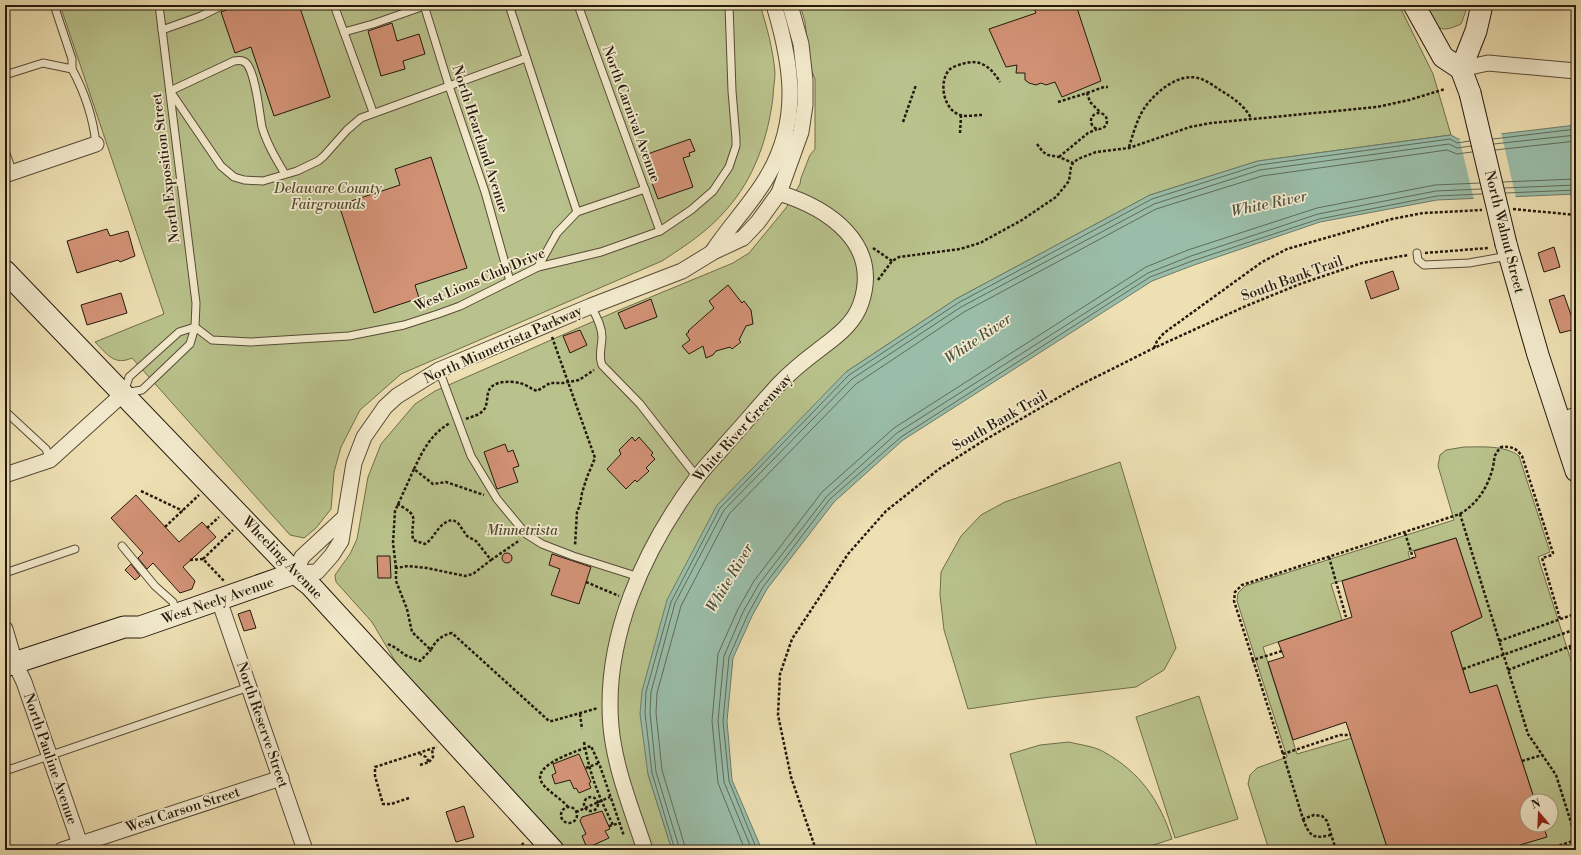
<svg xmlns="http://www.w3.org/2000/svg" width="1581" height="855" viewBox="0 0 1581 855" font-family="'Libre Bodoni',serif">
  <style>
    .green { fill: #b9c28c; stroke: #6e6e4c }
    .water { fill: #9abda9; stroke: #6b7b6a }
    .pier { fill: #eee0b3 }
    .lines { fill: none; stroke-linecap: round; stroke-linejoin: round }
    .shore { stroke: #5f6b5a; stroke-width: 1 }
    .building { fill: #d29276; stroke: #24190c }
    .lane-casing { stroke: #564b36; stroke-width: 9 }
    .street-casing { stroke: #564b36; stroke-width: 17 }
    .secondary-casing { stroke: #24190c; stroke-width: 23 }
    .path { stroke: #24190c; stroke-width: 2.5; stroke-dasharray: 3 2; stroke-linecap: butt }
    .lane { stroke: #f4ebce; stroke-width: 7 }
    .street { stroke: #f4ebce; stroke-width: 15 }
    .secondary { stroke: #f4ebce; stroke-width: 21 }
    .secondary-bridge-casing { stroke: #24190c; stroke-width: 23; stroke-linecap: butt }
    .secondary-bridge { stroke: #f4ebce; stroke-width: 21 }
    .labels { text-anchor: middle; dominant-baseline: central; stroke-width: 3.5; stroke-linejoin: round; paint-order: stroke }
    .street-label { font-size: 14px; fill: #24190c; stroke: #f4ebce }
    .park-label { font-size: 14px; font-style: italic; fill: #514c32; stroke: #f4ebce }
    .water-label { font-size: 15px; font-style: italic; fill: #4d5243; stroke: #f4ebce }
  </style>
  <rect width="100%" height="100%" fill="#eee0b3"/>
  <filter id="stains"><feTurbulence type="fractalNoise" baseFrequency=".005" numOctaves="4"/><feColorMatrix values="0 0 0 0 .2 0 0 0 0 .09 0 0 0 0 .02 0 0 0 .5 -.17"/></filter>
  <radialGradient id="worn" r=".72"><stop offset=".6" stop-color="#630" stop-opacity="0"/><stop offset="1" stop-color="#630" stop-opacity=".3"/></radialGradient>
  <!-- green -->
  <g class="green">
    <path d="M 60,5 L 760,5 C 767,27 773,49 775,73 C 775,81 773,89 773,97 C 768,138 754,179 726,210 C 708,231 685,246 662,261 L 401,374 L 360,410 L 341,447 L 334,472 L 331,509 L 316,528 L 304,538 L 290,535 L 132,358 C 114,366 107,354 95,342 L 164,314 Z"/>
    <path d="M 800,5 L 1399,5 L 1433,74 L 1451,135 L 1258,161 L 1150,195 L 956,299 L 846,372 L 648,774 L 672,850 L 568,850 L 398,666 L 372,622 L 336,582 L 335,575 L 350,554 L 357,539 L 368,477 L 381,444 L 415,404 L 435,391 L 617,311 L 733,263 L 749,253 L 786,208 L 800,184 L 801,178 L 810,155 L 815,149 L 815,79 L 810,67 L 805,22 Z"/>
    <path d="M 1425,5 L 1468,5 L 1461,24 C 1437,36 1434,25 1425,5 Z"/>
    <path d="M 1464,447 C 1482,447 1505,445 1519,456 L 1550,552 L 1538,557 L 1576,676 L 1576,850 L 1522,850 L 1520,845 L 1546,836 L 1543,825 L 1551,825 L 1551,801 L 1535,801 L 1497,685 L 1470,693 L 1451,632 L 1482,617 L 1456,538 L 1408,552 L 1410,559 L 1331,584 L 1342,620 L 1263,647 L 1297,754 L 1352,738 L 1388,850 L 1269,850 L 1248,784 L 1250,775 L 1257,768 L 1287,757 L 1237,601 L 1238,593 L 1245,586 L 1454,520 L 1438,466 L 1440,455 L 1446,450 Z"/>
    <path d="M 1120,462 L 1176,648 L 1164,670 L 1136,687 L 1042,698 L 968,709 L 944,630 L 940,595 L 941,572 L 961,536 L 981,515 L 1005,502 Z"/>
    <path d="M 1199,696 L 1238,819 L 1175,838 L 1136,717 Z"/>
    <path d="M 1069,742 C 1080,745 1094,746 1104,752 C 1140,772 1160,801 1172,839 L 1138,850 L 1038,850 L 1010,754 L 1040,745 Z"/>
  </g>
  <!-- water -->
  <path class="water" d="M 1576,125 L 1576,194 L 1437,200 L 1320,222 L 1194,265 L 1152,281 L 903,440 L 834,502 L 767,589 L 752,616 L 733,658 L 727,721 L 732,780 L 762,850 L 672,850 L 648,774 L 640,714 L 642,691 L 667,600 L 717,505 L 846,372 L 956,299 L 1150,195 L 1258,161 L 1451,135 L 1458,139 Z"/>
  <!-- pier -->
  <path class="pier" d="M 1501,132 L 1516,198 L 1474,200 L 1459,137 Z"/>
  <g class="lines">
    <!-- shore -->
    <g class="shore">
      <path d="M 1493,139 L 1576,129"/>
      <path d="M 1494,144 L 1576,135"/>
      <path d="M 1495,150 L 1576,141"/>
      <path d="M 1503,182 L 1576,179"/>
      <path d="M 1504,188 L 1576,185"/>
      <path d="M 1506,193 L 1576,190"/>
      <path d="M 675,850 L 652,773 L 645,713 L 646,692 L 671,602 L 720,508 L 849,375 L 958,303 L 1152,199 L 1259,165 L 1450,139 L 1457,143 L 1470,141"/>
      <path d="M 680,850 L 656,772 L 650,713 L 651,692 L 675,603 L 724,510 L 852,379 L 961,307 L 1154,204 L 1260,170 L 1449,144 L 1457,148 L 1471,146"/>
      <path d="M 686,850 L 662,770 L 656,713 L 657,693 L 681,606 L 729,514 L 856,384 L 964,312 L 1156,209 L 1262,176 L 1447,150 L 1457,154 L 1472,152"/>
      <path d="M 745,850 L 718,783 L 712,721 L 718,654 L 738,609 L 754,581 L 822,492 L 894,428 L 1146,267 L 1188,250 L 1317,208 L 1435,185 L 1480,183"/>
      <path d="M 752,850 L 724,782 L 718,721 L 724,656 L 743,612 L 759,584 L 827,496 L 897,433 L 1148,273 L 1191,256 L 1318,214 L 1436,191 L 1481,189"/>
      <path d="M 757,850 L 729,781 L 723,721 L 729,657 L 748,614 L 763,587 L 830,499 L 901,437 L 1150,277 L 1192,261 L 1319,219 L 1437,196 L 1482,194"/>
    </g>
  </g>
  <!-- building -->
  <g class="building">
    <path d="M 240,5 L 299,5 L 330,97 L 274,116 L 251,47 L 235,53 L 221,12 Z"/>
    <path d="M 1033,5 L 1076,5 L 1101,81 L 1062,97 L 1055,82 L 1046,85 L 1041,83 L 1036,85 L 1029,83 L 1025,80 L 1025,73 L 1016,73 L 1017,65 L 1006,67 L 989,29 L 1036,13 Z"/>
    <path d="M 392,23 L 397,41 L 419,34 L 425,54 L 403,61 L 405,69 L 381,76 L 368,31 Z"/>
    <path d="M 690,139 L 695,151 L 689,153 L 690,156 L 683,158 L 693,187 L 658,199 L 642,156 Z"/>
    <path d="M 431,157 L 467,268 L 415,285 L 419,298 L 374,313 L 339,205 L 400,185 L 395,169 Z"/>
    <path d="M 107,229 L 110,236 L 128,231 L 135,256 L 120,262 L 118,260 L 77,273 L 67,241 Z"/>
    <path d="M 1554,247 L 1560,267 L 1544,272 L 1538,253 Z"/>
    <path d="M 1393,271 L 1399,289 L 1371,299 L 1365,281 Z"/>
    <path d="M 728,285 L 742,303 L 744,301 L 751,310 L 753,324 L 746,326 L 739,340 L 741,342 L 732,349 L 730,347 L 716,351 L 713,355 L 706,358 L 703,346 L 689,354 L 682,346 L 690,340 L 686,334 L 689,332 L 688,331 L 714,308 L 709,301 Z"/>
    <path d="M 121,293 L 127,313 L 87,325 L 81,305 Z"/>
    <path d="M 1564,295 L 1576,329 L 1560,333 L 1549,300 Z"/>
    <path d="M 651,299 L 657,317 L 625,329 L 618,313 Z"/>
    <path d="M 580,330 L 587,345 L 570,353 L 563,336 Z"/>
    <path d="M 632,437 L 635,441 L 639,437 L 653,453 L 651,455 L 655,459 L 646,468 L 649,471 L 637,482 L 635,480 L 626,489 L 607,469 L 621,454 L 619,450 Z"/>
    <path d="M 505,444 L 508,452 L 513,450 L 519,466 L 513,468 L 518,482 L 497,489 L 484,452 Z"/>
    <path d="M 136,495 L 179,542 L 202,522 L 216,537 L 183,567 L 195,581 L 192,589 L 180,593 L 153,563 L 147,569 L 138,558 L 143,553 L 111,518 Z"/>
    <path d="M 1456,538 L 1482,617 L 1451,632 L 1470,693 L 1497,685 L 1535,801 L 1527,801 L 1527,825 L 1543,825 L 1547,837 L 1520,845 L 1522,850 L 1388,850 L 1346,722 L 1293,740 L 1268,662 L 1284,657 L 1278,642 L 1352,617 L 1342,581 L 1416,557 L 1414,551 Z"/>
    <circle cx="507" cy="558" r="5"/>
    <path d="M 552,554 L 591,567 L 579,604 L 551,595 L 560,569 L 549,565 Z"/>
    <path d="M 377,556 L 390,556 L 391,578 L 378,578 Z"/>
    <path d="M 131,564 L 140,576 L 135,580 L 125,570 Z"/>
    <path d="M 250,610 L 256,628 L 244,631 L 238,614 Z"/>
    <path d="M 579,754 L 591,782 L 589,783 L 591,788 L 579,793 L 576,788 L 574,789 L 570,780 L 555,784 L 552,775 L 556,773 L 553,764 Z"/>
    <path d="M 464,806 L 474,837 L 456,842 L 446,812 Z"/>
    <path d="M 602,811 L 610,829 L 605,831 L 609,838 L 587,848 L 582,836 L 586,834 L 580,821 L 582,817 Z"/>
  </g>
  <g class="lines">
    <!-- lane casing -->
    <g class="lane-casing">
      <g id="lane">
        <path d="M 159,5 L 196,303 L 195,327 L 190,344 L 142,390 L 124,393 L 129,377 L 179,332 L 195,327"/>
        <path d="M 334,5 L 373,112"/>
        <path d="M 424,5 L 449,86 L 485,192 L 510,281"/>
        <path d="M 509,5 L 577,212"/>
        <path d="M 578,5 L 660,231"/>
        <path d="M 162,30 L 201,16 L 223,5"/>
        <path d="M 344,32 L 373,24 L 424,6"/>
        <path d="M 72,69 C 85,93 93,117 96,144"/>
        <path d="M 5,75 L 43,63 L 72,69 L 72,59 L 54,5"/>
        <path d="M 5,151 L 13,173"/>
        <path d="M 285,174 C 276,159 267,144 262,127 C 259,111 256,76 247,64 C 244,60 239,60 234,61 L 170,91 L 221,166 L 234,177 L 244,180 L 263,181 L 297,171 L 318,161 L 324,156 L 347,130 L 361,118 L 526,58"/>
        <path d="M 1417,253 L 1418,260 L 1424,265 L 1469,263 L 1508,256"/>
        <path d="M 538,267 L 557,233 L 577,212 L 645,189"/>
        <path d="M 591,306 C 596,316 602,326 602,337 C 602,347 598,355 602,365 L 640,404 L 697,477"/>
        <path d="M 195,327 L 212,340 L 251,342 L 349,336 L 404,325 L 438,314 L 460,306 L 538,267 L 601,252 L 660,231 L 691,210 L 713,191 L 729,167 L 736,146 L 736,139 L 732,91 L 729,5"/>
        <path d="M 439,370 L 471,456 L 497,499 L 526,534 L 542,544 L 573,556 L 639,577"/>
        <path d="M 5,411 L 46,449 L 50,460"/>
        <path d="M 122,546 L 155,586 L 173,602 L 176,613"/>
        <path d="M 5,573 L 75,549"/>
        <path d="M 5,771 L 249,687"/>
      </g>
    </g>
    <!-- street casing -->
    <g class="street-casing">
      <g id="street">
        <path d="M 1461,69 L 1488,63 L 1576,71"/>
        <path d="M 5,175 L 96,144"/>
        <path d="M 713,251 C 730,225 752,203 767,177 C 801,120 792,65 774,5"/>
        <path d="M 1559,421 L 1576,415"/>
        <path d="M 5,475 L 50,460 L 124,393"/>
        <path d="M 345,517 L 302,557 L 295,573 L 317,572 L 332,555 L 341,541 L 354,463 L 364,437 L 385,407 L 397,396 L 439,370 L 591,306 L 682,271 L 713,252 L 743,238 L 758,222 L 779,193 L 801,132 L 805,105 L 805,80 L 801,44 L 790,5"/>
        <path d="M 219,600 L 305,850"/>
        <path d="M 5,629 L 15,663 L 24,682 L 80,844"/>
        <path d="M 62,850 L 281,778"/>
        <path d="M 645,850 C 632,810 615,769 611,727 C 603,638 644,549 696,479 C 704,467 715,457 724,446 C 743,425 761,404 780,383 C 791,372 804,361 816,352 C 834,338 854,325 861,303 C 881,243 828,208 779,193"/>
      </g>
    </g>
    <!-- secondary casing -->
    <g class="secondary-casing">
      <g id="secondary">
        <path d="M 1414,5 L 1443,57 L 1461,69 L 1470,93"/>
        <path d="M 1461,69 L 1476,31 L 1482,5"/>
        <path d="M 1506,244 L 1538,355 L 1576,471"/>
        <path d="M 5,271 L 295,573 L 310,585 L 553,850"/>
        <path d="M 5,666 L 124,627 L 140,627 L 295,573"/>
      </g>
    </g>
    <!-- path -->
    <g class="path">
      <path d="M 1087,93 L 1104,87 L 1108,87"/>
      <path d="M 1058,102 L 1087,93 L 1090,102 L 1100,112"/>
      <circle cx="1099" cy="121" r="8"/>
      <path d="M 982,115 C 975,115 966,117 960,115 C 944,110 938,83 949,70 C 952,67 958,65 962,64 C 980,58 991,67 1000,82"/>
      <path d="M 903,122 L 916,85"/>
      <path d="M 960,133 L 961,116"/>
      <path d="M 1037,144 L 1043,152 L 1048,155 L 1059,157 L 1073,163"/>
      <path d="M 1129,147 C 1133,134 1137,119 1145,107 C 1156,92 1178,73 1198,78 C 1206,80 1214,86 1220,90 C 1233,98 1244,105 1251,118"/>
      <path d="M 1059,157 L 1088,133 L 1097,129"/>
      <path d="M 1513,209 L 1576,215"/>
      <path d="M 873,248 L 892,261"/>
      <path d="M 1425,253 L 1488,248"/>
      <path d="M 878,280 L 892,261 L 899,257 L 960,249 L 980,243 L 1022,220 L 1056,197 L 1069,181 L 1071,167 L 1073,163 L 1078,159 L 1096,152 L 1129,148 L 1190,127 L 1211,123 L 1377,107 L 1409,100 L 1445,89"/>
      <path d="M 552,337 L 595,458 L 587,477 L 582,493 L 580,505 L 577,512 L 575,546"/>
      <path d="M 1154,348 L 1157,341 L 1164,333 L 1262,262 L 1287,249 L 1392,219 L 1423,213 L 1482,210"/>
      <path d="M 466,419 C 473,416 481,415 485,408 C 487,404 487,398 488,393 C 491,380 510,381 520,383 C 527,385 531,389 537,391 L 550,383 L 563,383 L 579,380 L 594,370"/>
      <path d="M 414,469 C 423,450 431,434 450,423"/>
      <path d="M 141,491 L 183,511"/>
      <path d="M 397,504 C 422,517 410,517 413,540 L 425,544 C 436,537 438,522 453,520 L 458,523 L 467,536 L 476,541 L 491,560 L 473,574 L 465,576 L 427,568 L 408,566 L 396,568 L 396,581 L 407,609 L 412,632 L 431,650 C 435,641 442,635 452,633 L 549,721 L 552,721 L 598,708"/>
      <path d="M 1460,514 C 1478,503 1488,487 1493,467 C 1495,457 1493,456 1501,447 C 1511,446 1516,448 1522,456 L 1553,553 L 1552,555 L 1542,558 L 1560,619"/>
      <path d="M 165,527 L 199,495"/>
      <path d="M 207,528 L 219,517"/>
      <path d="M 1405,533 L 1413,558"/>
      <path d="M 1329,557 L 1346,617"/>
      <path d="M 203,559 L 233,530"/>
      <path d="M 190,560 L 203,559 L 224,581"/>
      <path d="M 491,560 L 520,540"/>
      <path d="M 396,568 L 393,543 L 395,511 L 414,469 L 433,484 L 446,482 L 484,495"/>
      <path d="M 586,582 L 619,596"/>
      <path d="M 1499,641 L 1572,615"/>
      <path d="M 388,644 L 396,648 L 405,655 L 420,661 L 431,650"/>
      <path d="M 1570,647 L 1576,667"/>
      <path d="M 1282,651 L 1253,660 L 1283,754"/>
      <path d="M 1253,660 L 1234,601 L 1235,592 L 1242,585 L 1460,514 L 1528,734 L 1556,775 L 1576,838"/>
      <path d="M 1463,669 L 1576,629"/>
      <path d="M 1508,670 L 1576,644"/>
      <path d="M 580,714 L 582,729"/>
      <path d="M 584,742 C 590,775 598,795 613,825"/>
      <path d="M 1522,761 L 1542,755"/>
      <path d="M 429,762 L 433,757 L 432,749"/>
      <path d="M 420,765 L 429,762 L 426,757 L 420,754"/>
      <path d="M 586,768 L 599,763"/>
      <circle cx="591" cy="804" r="7"/>
      <path d="M 409,798 L 391,804 L 383,804 L 375,776 L 375,767 L 437,747"/>
      <path d="M 568,807 C 561,798 545,790 541,781 C 533,764 580,750 591,746 L 600,766 L 624,836"/>
      <circle cx="569" cy="815" r="8"/>
      <path d="M 576,812 L 610,797"/>
      <path d="M 1303,819 C 1310,837 1313,839 1331,835"/>
      <path d="M 609,826 L 620,823"/>
      <path d="M 520,850 L 524,841"/>
      <path d="M 816,850 L 791,777 L 778,715 L 780,674 L 792,639 L 848,554 L 886,511 L 939,469 L 983,441 L 1080,385 L 1154,348 L 1246,306 L 1300,284 L 1362,263 L 1408,255"/>
      <path d="M 1336,850 L 1327,821 L 1322,816 L 1314,815 L 1303,819 L 1283,754 L 1340,735 L 1351,735"/>
      <path d="M 1545,850 L 1576,840"/>
    </g>
    <!-- lane -->
    <use href="#lane" class="lane"/>
    <!-- street -->
    <use href="#street" class="street"/>
    <!-- secondary -->
    <use href="#secondary" class="secondary"/>
    <!-- secondary-bridge casing -->
    <g class="secondary-bridge-casing">
      <path id="secondary-bridge" d="M 1470,93 L 1506,244"/>
    </g>
    <!-- secondary-bridge -->
    <use href="#secondary-bridge" class="secondary-bridge"/>
  </g>
  <g class="labels">
    <!-- street labels -->
    <g class="street-label">
      <text transform="translate(631 114) rotate(70)">North Carnival Avenue</text>
      <text transform="translate(480 139) rotate(72)">North Heartland Avenue</text>
      <text transform="translate(166 168) rotate(-97)">North Exposition Street</text>
      <text transform="translate(1504 232) rotate(76)">North Walnut Street</text>
      <text transform="translate(1292 279) rotate(-20)">South Bank Trail</text>
      <text transform="translate(480 280) rotate(-23)">West Lions Club Drive</text>
      <text transform="translate(503 345) rotate(-24)">North Minnetrista Parkway</text>
      <text transform="translate(1000 421) rotate(-30)">South Bank Trail</text>
      <text transform="translate(743 428) rotate(-48)">White River Greenway</text>
      <text transform="translate(282 558) rotate(46)">Wheeling Avenue</text>
      <text transform="translate(218 601) rotate(-19)">West Neely Avenue</text>
      <text transform="translate(262 725) rotate(71)">North Reserve Street</text>
      <text transform="translate(50 759) rotate(71)">North Pauline Avenue</text>
      <text transform="translate(183 810) rotate(-18)">West Carson Street</text>
    </g>
    <!-- park labels -->
    <g class="park-label">
      <text x="328" y="189">Delaware County<tspan x="328" dy="16">Fairgrounds</tspan></text>
      <text x="522" y="531">Minnetrista</text>
    </g>
    <!-- water labels -->
    <g class="water-label">
      <text transform="translate(1269 204) rotate(-12)">White River</text>
      <text transform="translate(978 339) rotate(-34)">White River</text>
      <text transform="translate(730 578) rotate(-59)">White River</text>
    </g>
  </g>
  <!-- margin -->
  <rect width="1581" height="855" fill="none" stroke="#eee0b3" stroke-width="20"/>
  <rect x="6" y="6" width="1569" height="843" fill="none" stroke="#24190c" stroke-width="2"/>
  <rect x="10" y="10" width="1561" height="835" fill="none" stroke="#24190c"/>
  <!-- north arrow -->
  <g transform="translate(1539 813) rotate(341)"><circle r="19" fill="#f4ebce" stroke="#a19780"/>
  <path d="M0-3L7 15L0 10L-7 15Z" fill="#8f2418"/>
  <text y="-6" font-size="11" font-weight="bold" text-anchor="middle" fill="#24190c">N</text>
  </g>
  <rect width="100%" height="100%" filter="url(#stains)"/>
  <rect width="100%" height="100%" fill="url(#worn)"/>
</svg>
